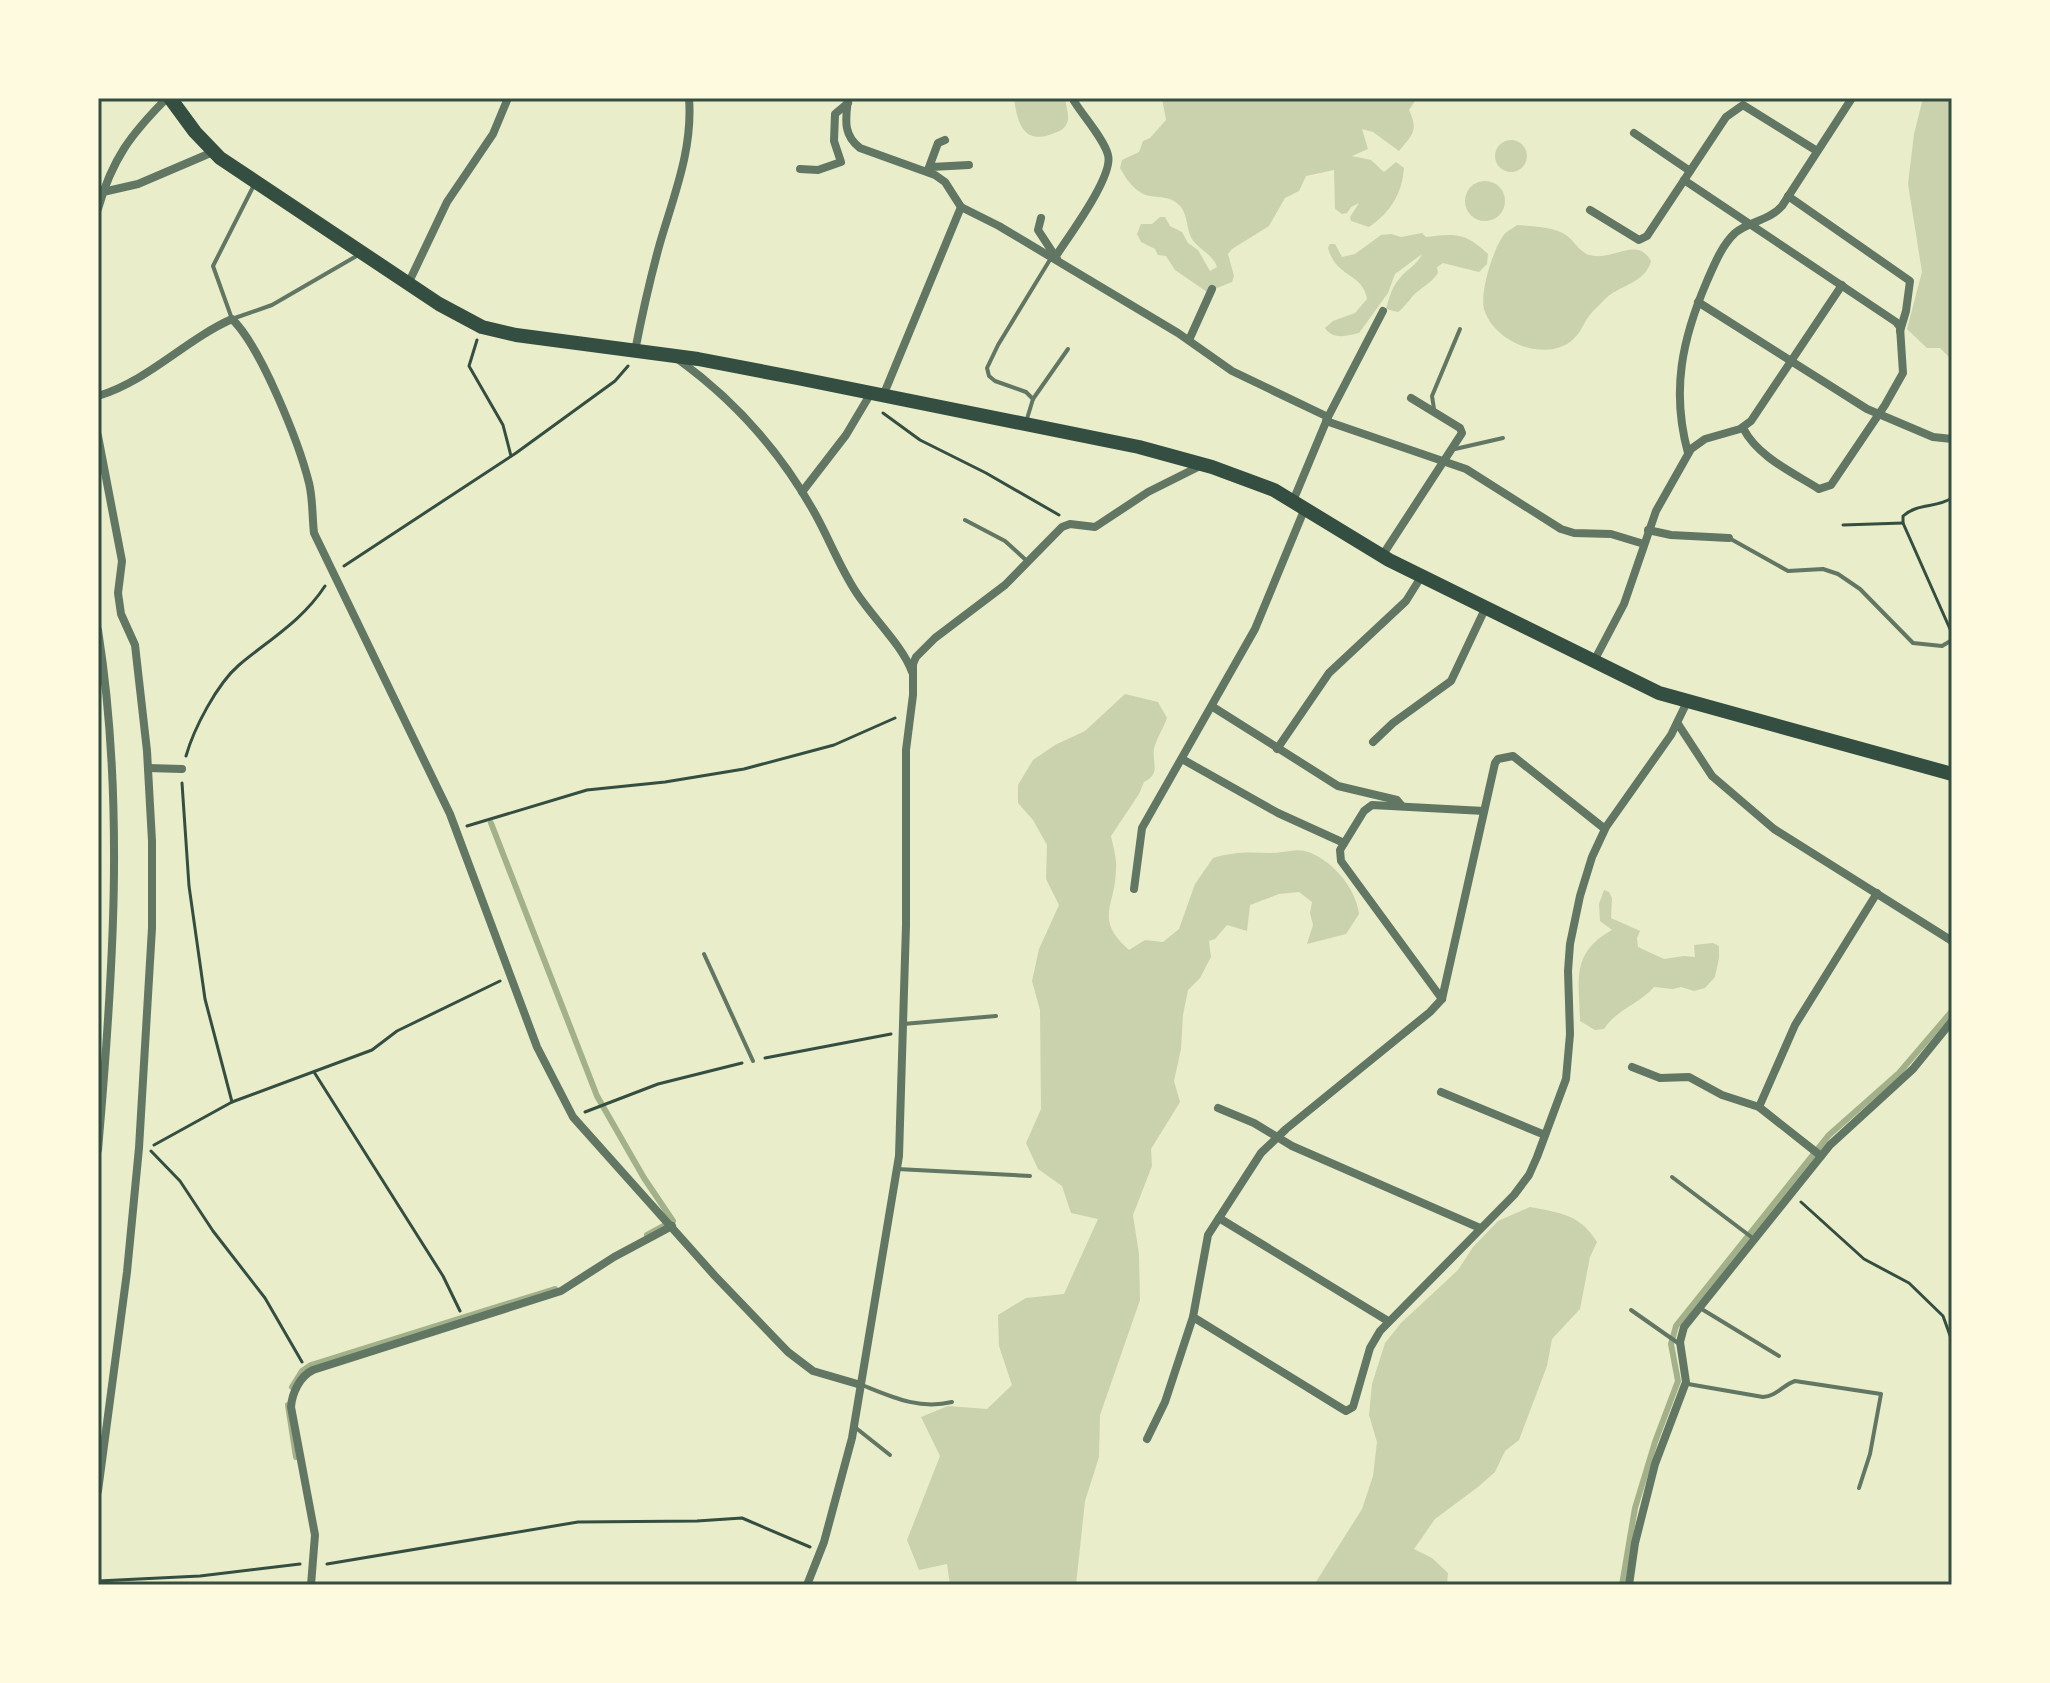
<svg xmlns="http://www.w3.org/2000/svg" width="2050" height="1683" viewBox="0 0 2050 1683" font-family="'Asap Condensed',sans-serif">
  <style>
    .green { fill: #cad2ad }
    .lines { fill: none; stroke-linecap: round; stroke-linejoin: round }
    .stream { stroke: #a3b18a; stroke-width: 6 }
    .path { stroke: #344e41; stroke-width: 3 }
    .service { stroke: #617663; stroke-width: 4 }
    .minor { stroke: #617663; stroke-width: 8 }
    .trunk { stroke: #344e41; stroke-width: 14 }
    .neatline { fill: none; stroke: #344e41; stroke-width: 3 }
  </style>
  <rect width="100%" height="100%" fill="#e9edc9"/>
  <!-- green -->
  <g class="green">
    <path d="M 1014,98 L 1065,98 C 1066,106 1070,116 1067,123 C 1063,131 1059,131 1052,134 C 1023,145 1017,122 1014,98 Z"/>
    <path d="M 1162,98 L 1417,98 L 1409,110 C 1419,131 1412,135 1399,151 L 1373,132 L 1362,129 L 1368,149 L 1352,156 L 1371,160 L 1384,172 L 1396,162 L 1404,168 C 1402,194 1390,213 1369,227 L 1351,221 L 1350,217 L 1359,203 L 1351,207 L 1347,213 L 1342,214 L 1335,209 L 1334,170 L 1306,176 L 1299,191 L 1285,198 L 1269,226 L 1232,249 L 1228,254 L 1234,276 L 1232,282 L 1207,292 L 1175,270 L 1166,256 L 1158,255 L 1155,249 L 1141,242 L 1137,234 L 1141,224 L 1152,224 L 1160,217 L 1165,217 L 1170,226 L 1182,232 L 1188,243 L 1198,250 L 1210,271 L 1217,267 C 1213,254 1199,250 1192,239 C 1186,229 1188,213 1179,205 C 1170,196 1161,198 1150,196 C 1136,194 1126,179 1120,168 L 1122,160 L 1139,152 L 1143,141 L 1150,138 L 1166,120 Z"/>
    <path d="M 1923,98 L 1952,98 L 1952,360 L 1940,348 L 1927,348 L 1907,329 L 1922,272 L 1908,184 L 1914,134 Z"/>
    <circle cx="1511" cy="156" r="16"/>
    <circle cx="1485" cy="201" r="20"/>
    <path d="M 1517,225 C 1531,226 1555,227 1566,235 C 1577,243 1580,255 1595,256 C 1616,258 1638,237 1651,261 C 1645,283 1622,284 1606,298 C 1601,304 1594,309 1589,316 C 1582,326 1579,337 1567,344 C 1539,360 1496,341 1485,312 C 1478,296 1493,250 1503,236 C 1506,231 1512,229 1517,225 Z"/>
    <path d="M 1422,233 L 1426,237 C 1456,233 1466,233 1488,254 L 1487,264 L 1479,272 L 1443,263 L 1437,267 L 1438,273 C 1432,282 1426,285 1417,292 C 1410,298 1406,306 1398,312 L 1386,309 C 1389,298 1392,286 1400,278 C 1408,268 1417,265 1422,254 L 1395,274 L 1388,293 L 1359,333 C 1347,336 1333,340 1325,328 L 1333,321 L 1355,313 L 1367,299 C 1363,273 1336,278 1328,248 L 1330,244 L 1335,244 L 1342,257 L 1355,254 L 1381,235 L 1391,234 L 1401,237 Z"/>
    <path d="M 1125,694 L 1158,702 L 1167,718 C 1164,727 1156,739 1154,749 C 1152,763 1161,774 1144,782 L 1139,794 L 1111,836 C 1113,846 1117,858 1116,868 C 1116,907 1093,918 1129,950 L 1145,940 L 1163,942 L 1179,929 L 1195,884 L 1213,858 C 1233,852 1248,852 1268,853 C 1280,854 1293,848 1305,851 C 1331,858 1356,888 1359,914 L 1346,934 L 1307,944 L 1313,925 L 1310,913 L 1312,902 L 1299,892 L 1279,894 L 1250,905 L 1247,931 L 1227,925 L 1215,939 L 1209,941 L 1211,957 L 1200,978 L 1188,990 L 1183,1015 L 1181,1049 L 1174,1081 L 1180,1102 L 1151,1149 L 1152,1166 L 1133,1215 L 1139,1254 L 1140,1300 L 1100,1415 L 1099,1457 L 1085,1501 L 1076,1585 L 950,1585 L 947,1564 L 919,1570 L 907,1540 L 940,1456 L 921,1417 L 948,1406 L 987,1409 L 1012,1385 L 999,1346 L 998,1315 L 1026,1298 L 1064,1294 L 1098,1219 L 1071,1213 L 1062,1186 L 1038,1169 L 1026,1143 L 1041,1109 L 1040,1010 L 1032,981 L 1039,949 L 1059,905 L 1046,879 L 1047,845 L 1033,820 L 1018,803 L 1018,785 L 1033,760 L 1055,745 L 1085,731 Z"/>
    <path d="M 1604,890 L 1609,892 L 1612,898 L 1611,918 L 1640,931 L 1637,938 L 1638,947 L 1664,959 L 1684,956 L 1695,957 L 1694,945 L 1713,943 L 1719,946 L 1719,958 L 1715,977 L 1705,988 L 1694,991 L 1681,987 L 1673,989 L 1654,987 C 1639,1004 1616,1010 1604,1029 L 1595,1030 L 1580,1021 C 1579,978 1571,953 1612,930 L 1600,921 L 1599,904 Z"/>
    <path d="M 1530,1207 C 1560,1213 1580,1214 1597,1242 L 1590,1257 L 1580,1309 L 1552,1339 L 1547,1366 L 1519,1440 L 1505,1451 L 1495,1472 L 1478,1487 L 1435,1519 L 1414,1549 L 1432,1558 L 1448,1573 L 1447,1585 L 1314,1585 L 1362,1509 L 1373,1476 L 1377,1442 L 1369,1415 L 1372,1384 L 1385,1343 L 1401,1323 L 1458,1270 L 1473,1247 L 1498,1221 Z"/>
  </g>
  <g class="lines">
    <!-- stream -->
    <g class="stream">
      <path d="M 491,823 L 597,1096 L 644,1178 L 673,1221 L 647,1235"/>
      <path d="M 292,1387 L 302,1371 L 311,1365 L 555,1289"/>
      <path d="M 288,1405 L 296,1457"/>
      <path d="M 1622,1585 L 1635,1508 L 1655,1442 L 1678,1381 L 1671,1344 L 1676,1326 L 1829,1135 L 1899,1073 L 1952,1011"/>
    </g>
    <!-- path -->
    <g class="path">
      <path d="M 477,340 L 469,366 L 503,425 L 511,456"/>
      <path d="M 883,413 L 920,440 L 986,473 L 1059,515"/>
      <path d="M 1843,525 L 1903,523"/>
      <path d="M 344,566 L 516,453 L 615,381 L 628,366"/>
      <path d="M 1950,629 L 1903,523 L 1903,516 C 1917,503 1937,508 1952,498"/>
      <path d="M 186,756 C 194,728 217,684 239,665 C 270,639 302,621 325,586"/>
      <path d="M 182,783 L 189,886 L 205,999 L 232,1102"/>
      <path d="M 467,826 L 587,790 L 665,782 L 744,769 L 834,745 L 895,718"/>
      <path d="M 765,1058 L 891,1034"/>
      <path d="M 314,1072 L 443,1276 L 460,1311"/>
      <path d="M 585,1112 L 658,1084 L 742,1063"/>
      <path d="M 154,1145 L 232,1102 L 372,1050 L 397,1031 L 500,981"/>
      <path d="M 151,1151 L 180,1181 L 213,1231 L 265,1298 L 302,1362"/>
      <path d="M 1801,1202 L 1864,1259 L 1909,1283 L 1943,1316 L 1952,1341"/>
      <path d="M 327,1564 L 578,1522 L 697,1521 L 742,1518 L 810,1547"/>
      <path d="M 98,1581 L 200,1576 L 300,1564"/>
    </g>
    <!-- service -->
    <g class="service">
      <path d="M 254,185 L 213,266 L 232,319 L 272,305 L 360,254"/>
      <path d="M 1033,399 L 1026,392 L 995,381 L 989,376 L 987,368 L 998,345 L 1051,258"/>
      <path d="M 1434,409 L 1432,396 L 1460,329"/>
      <path d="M 1026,422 L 1033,399 L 1068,349"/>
      <path d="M 1455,449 L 1503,438"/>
      <path d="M 965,520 L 1005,541 L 1027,561"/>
      <path d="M 1729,538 L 1788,571 L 1823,569 L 1838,574 L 1860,589 L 1913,643 L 1942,646 L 1952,640"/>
      <path d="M 704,954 L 753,1061"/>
      <path d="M 903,1024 L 996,1016"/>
      <path d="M 897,1169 L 1030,1176"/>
      <path d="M 1672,1177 L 1754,1239"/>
      <path d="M 1700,1308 L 1779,1356"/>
      <path d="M 1631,1310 L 1678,1343"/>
      <path d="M 1688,1384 L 1763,1397 C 1777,1396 1783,1385 1795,1381 L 1881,1394 L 1870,1454 L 1859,1488"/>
      <path d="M 862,1385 C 892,1397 919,1410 952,1402"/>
      <path d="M 856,1428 L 890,1455"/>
    </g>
    <!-- minor -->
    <g class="minor">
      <path d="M 848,98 C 846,118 842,134 860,148 L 935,175 L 945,182 L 961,207 L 883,396"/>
      <path d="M 1634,133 L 1690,171"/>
      <path d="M 931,167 L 969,165"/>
      <path d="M 800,169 L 818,170 L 841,162 L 834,141 L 835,114 L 848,103"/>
      <path d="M 928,170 L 938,143 L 945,140"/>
      <path d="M 1684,180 L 1896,322 L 1900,327 L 1903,373 L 1885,405 L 1831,485 L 1819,489 C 1792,472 1758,457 1743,428"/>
      <path d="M 103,192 L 138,184 L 213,152"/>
      <path d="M 1788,196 L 1910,281 L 1906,311 L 1900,331"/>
      <path d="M 961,207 L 999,226 L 1178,333 L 1232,371 L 1328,417"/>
      <path d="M 98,209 C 112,159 131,134 167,98"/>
      <path d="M 1590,210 L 1639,240 L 1647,236 L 1726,117 L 1743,105 L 1817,151"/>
      <path d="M 1041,218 L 1038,230 L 1057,259"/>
      <path d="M 1056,256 C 1068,237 1114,176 1108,155 C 1104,139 1083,116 1074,101"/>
      <path d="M 408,284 L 447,202 L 493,134 L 508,98"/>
      <path d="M 1698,302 L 1867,409 L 1933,437 L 1952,439"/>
      <path d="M 1189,340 L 1212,289"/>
      <path d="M 635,351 C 642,315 650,279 660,243 C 674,195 693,149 689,98"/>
      <path d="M 679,360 C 734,400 779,450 813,510 C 828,536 839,566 856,592 C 872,617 903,646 912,672"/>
      <path d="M 98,396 C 148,381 185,340 232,319 C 261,347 299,443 309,483 C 313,499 312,516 314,533 L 450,814 L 537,1047 L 573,1117 L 715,1276 L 788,1352 L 813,1371 L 861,1385"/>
      <path d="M 1326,421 L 1466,469 L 1561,529 L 1574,533 L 1611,534 L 1644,544"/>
      <path d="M 98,436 L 122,561 L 118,593 L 121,614 L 135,645 L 147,751 L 152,841 L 152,928 L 139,1148 L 127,1272 L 98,1491"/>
      <path d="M 1688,453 C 1671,391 1682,339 1707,281 C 1714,265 1722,245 1735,233 C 1749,221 1769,221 1782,206 L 1852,98"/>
      <path d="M 802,492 L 846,435 L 871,393"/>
      <path d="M 1293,501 L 1328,417 L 1383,311"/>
      <path d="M 1648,530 L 1671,535 L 1729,538"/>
      <path d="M 1382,556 L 1462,433 L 1460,428 L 1411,398"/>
      <path d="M 98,630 C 125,802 113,977 98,1150"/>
      <path d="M 1594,661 L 1624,604 L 1656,511 L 1691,449 L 1705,439 L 1740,429 L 1751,421 L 1842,285"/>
      <path d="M 1213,707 L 1338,786 L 1397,800 L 1402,806"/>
      <path d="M 1678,724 L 1712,776 L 1774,829 L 1952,941"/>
      <path d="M 1373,742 L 1393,723 L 1451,681 L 1485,609"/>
      <path d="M 1277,749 L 1329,673 L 1406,601 L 1421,577"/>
      <path d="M 1182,759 L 1278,813 L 1344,843"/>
      <path d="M 148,768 L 182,769"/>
      <path d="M 1605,829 L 1513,756 L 1498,759 L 1495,763 L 1442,999 L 1430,1012 L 1286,1129 L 1261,1153 L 1208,1235 L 1193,1317 L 1341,1408 L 1346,1411 L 1353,1407 L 1370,1348 L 1380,1331 L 1514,1195 L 1529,1175 L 1537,1157 L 1566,1079 L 1570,1034 L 1568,971 L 1570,944 L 1580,896 L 1592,857 L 1606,827 L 1671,735 L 1687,702"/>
      <path d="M 1134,889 L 1142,828 L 1255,629 L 1305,508"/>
      <path d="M 1442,999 L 1341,861 L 1340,850 L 1364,811 L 1372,805 L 1484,811"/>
      <path d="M 1632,1067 L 1660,1078 L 1689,1077 L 1722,1095 L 1759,1107 L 1821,1156"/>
      <path d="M 1441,1092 L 1545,1135"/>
      <path d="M 1759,1107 L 1795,1025 L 1877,893"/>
      <path d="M 1218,1108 L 1254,1123 L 1292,1146 L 1480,1228"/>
      <path d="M 1219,1218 L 1388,1321"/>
      <path d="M 1147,1439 L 1165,1402 L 1193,1317"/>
      <path d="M 311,1585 L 315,1535 L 291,1407 C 292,1393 300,1376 313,1370 L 561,1291 L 614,1257 L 672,1226"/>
      <path d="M 807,1585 L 824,1542 L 852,1438 L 899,1156 L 906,925 L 906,750 L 913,695 L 913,664 L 916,657 L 935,638 L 1005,585 L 1062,527 L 1070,524 L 1095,527 L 1148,492 L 1202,465"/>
      <path d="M 1629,1585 L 1635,1543 L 1655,1464 L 1686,1382 L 1680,1342 L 1684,1327 L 1830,1145 L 1913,1069 L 1952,1021"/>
    </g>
    <!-- trunk -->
    <path class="trunk" d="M 170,98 L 195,132 L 220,158 L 439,304 L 482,327 L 516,335 L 698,359 L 797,378 L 1139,447 L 1212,467 L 1274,490 L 1389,560 L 1659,693 L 1952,774"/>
  </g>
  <!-- border -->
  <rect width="2050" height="1683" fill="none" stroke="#fefae0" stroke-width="200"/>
  <rect x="100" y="100" width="1850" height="1483" class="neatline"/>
</svg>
